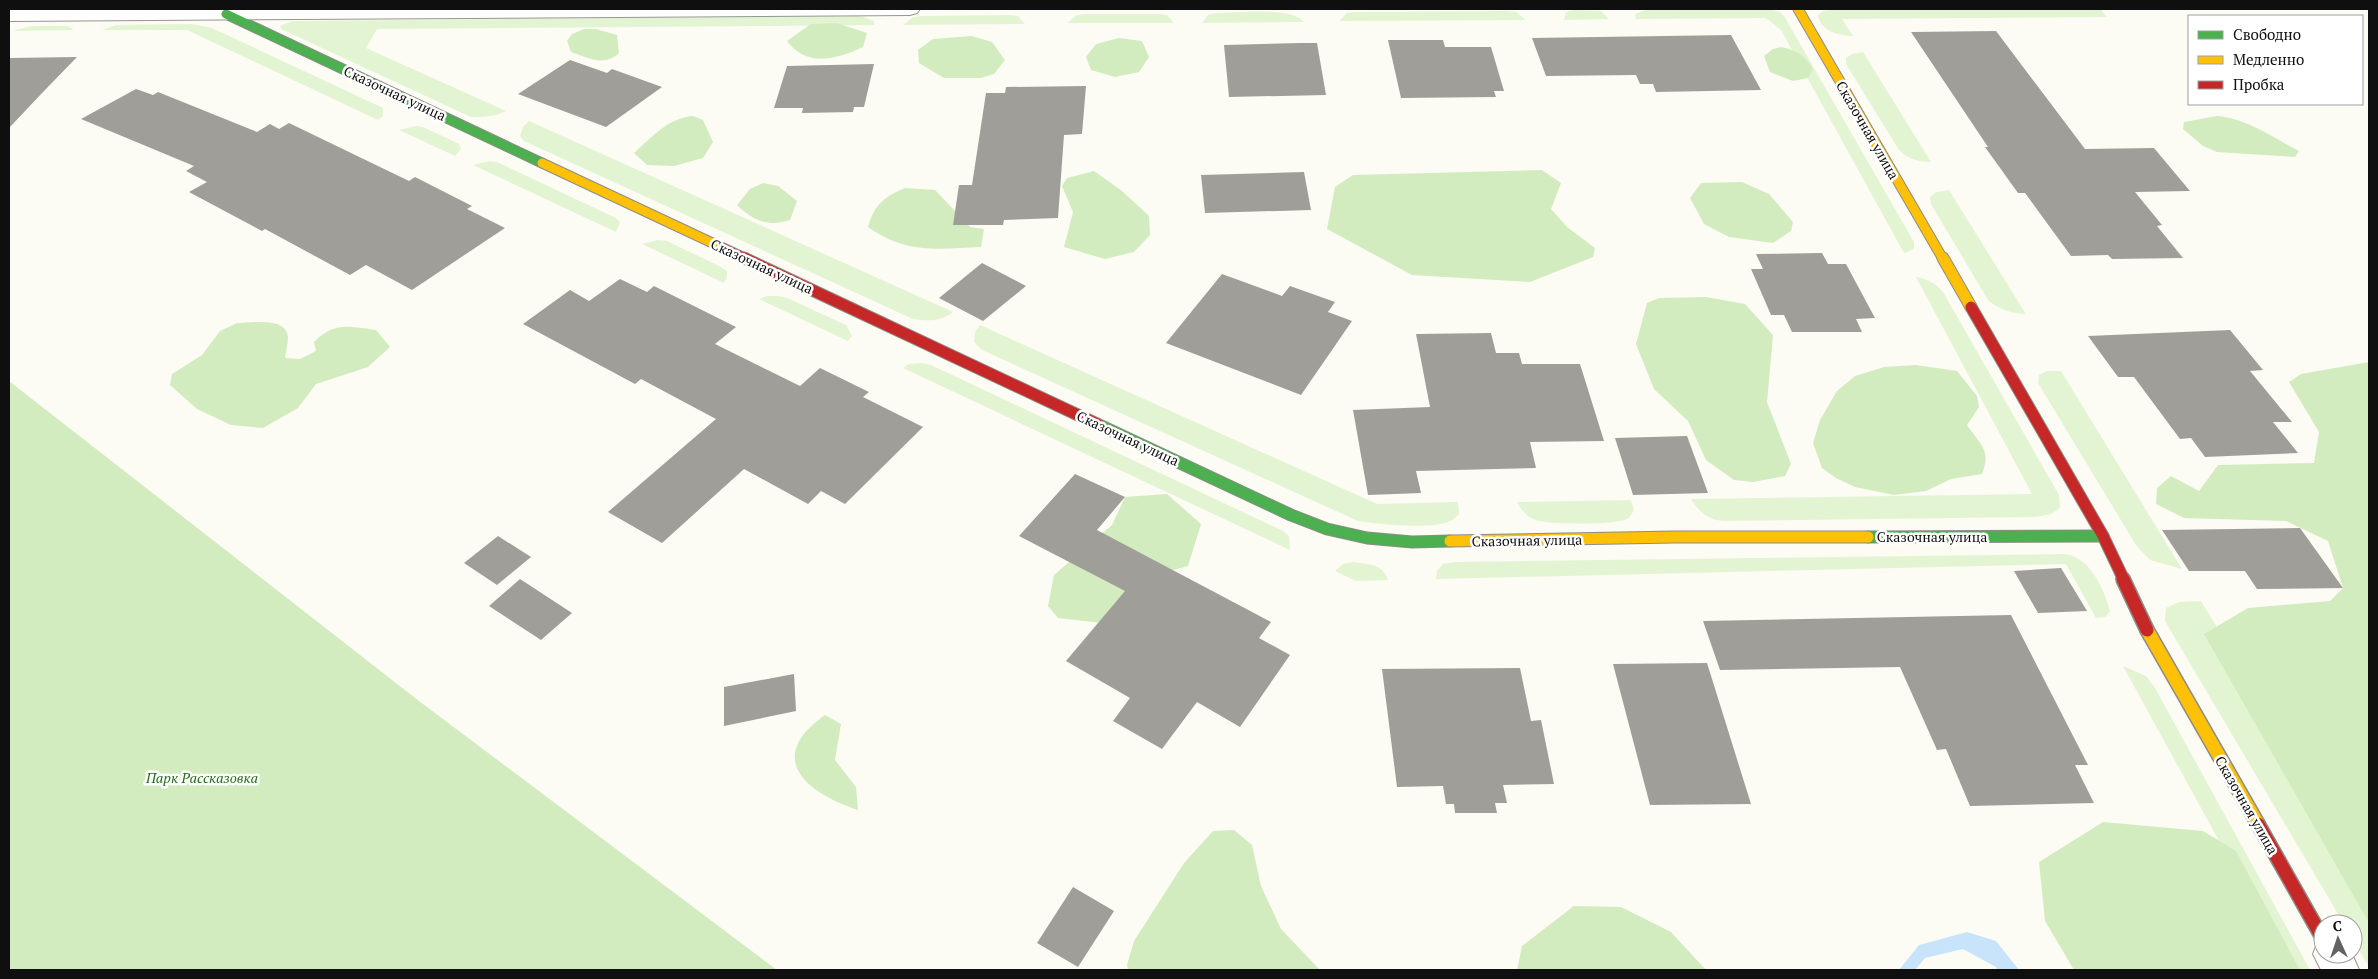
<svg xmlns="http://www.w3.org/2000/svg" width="2378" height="979" viewBox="0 0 2378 979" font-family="'PT Serif',serif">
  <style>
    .green { fill: #e3f4d2 }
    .forest { fill: #d3ecbf }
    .water { fill: #c7e4fa }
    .building { fill: #a09e99 }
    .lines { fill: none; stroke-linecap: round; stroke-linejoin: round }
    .street-casing { stroke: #969592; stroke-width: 2 }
    .fast-far1-casing { stroke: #8c8c89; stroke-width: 11 }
    .fast-casing { stroke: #8c8c89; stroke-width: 13 }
    .slow-far2-casing { stroke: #8c8c89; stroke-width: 11 }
    .slow-far1-casing { stroke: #8c8c89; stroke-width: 13 }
    .slow-casing { stroke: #8c8c89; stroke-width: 16 }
    .jam-far2-casing { stroke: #8c8c89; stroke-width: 11 }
    .jam-far1-casing { stroke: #8c8c89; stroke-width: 13 }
    .jam-casing { stroke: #8c8c89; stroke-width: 16 }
    .street { fill: #fffefd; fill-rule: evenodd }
    .fast-far1 { stroke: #4caf50; stroke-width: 9 }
    .fast { stroke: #4caf50; stroke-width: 11 }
    .slow-far2 { stroke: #ffc107; stroke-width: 9 }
    .slow-far1 { stroke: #ffc107; stroke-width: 11 }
    .slow { stroke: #ffc107; stroke-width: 13 }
    .jam-far2 { stroke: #c62828; stroke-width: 9 }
    .jam-far1 { stroke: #c62828; stroke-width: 11 }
    .jam { stroke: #c62828; stroke-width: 13 }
    .labels { text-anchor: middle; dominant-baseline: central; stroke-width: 5; stroke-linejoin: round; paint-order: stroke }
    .street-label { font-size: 14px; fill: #0f0f0f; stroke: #fff }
    .park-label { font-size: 14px; font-style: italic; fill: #246e18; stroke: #fff }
  </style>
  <rect width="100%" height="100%" fill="#fcfbf4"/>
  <!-- green -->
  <g class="green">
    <path d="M 1769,9 L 1780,12 L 1784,16 L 1914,242 L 1914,249 L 1904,253 L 1781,30 L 1766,18 L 1636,19 L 1635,14 L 1646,10 Z"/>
    <path d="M 1833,9 L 2100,9 L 2107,17 L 1842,19 L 1853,36 C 1838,35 1821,32 1818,15 L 1823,11 Z"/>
    <path d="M 1574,10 L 1601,11 L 1609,19 L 1564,20 L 1566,12 Z"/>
    <path d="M 1508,11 L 1516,12 L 1526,20 L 1339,21 L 1347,13 L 1355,12 Z"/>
    <path d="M 1216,13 C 1236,13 1291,6 1304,22 L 1202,23 L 1208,15 Z"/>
    <path d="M 1085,14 L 1160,14 L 1167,15 L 1174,23 L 1067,23 L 1077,15 Z"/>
    <path d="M 1009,15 L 1018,16 L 1025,24 L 903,25 L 913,17 L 923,16 Z"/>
    <path d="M 861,16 L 874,21 L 874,25 L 377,29 L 366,48 L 506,111 C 494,117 484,117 471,117 L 281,29 L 280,26 L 293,21 Z"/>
    <path d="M 192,24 L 212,28 L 383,108 L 383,116 L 378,120 L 187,30 L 102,30 L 116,25 Z"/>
    <path d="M 31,26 L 67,26 L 73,29 L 72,30 L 13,31 Z"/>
    <path d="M 1863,52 L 1931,162 C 1918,162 1908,159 1899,150 L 1846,64 L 1846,58 L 1852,54 Z"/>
    <path d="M 529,121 L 953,312 C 940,322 929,321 913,319 L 524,141 L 520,136 L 523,127 Z"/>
    <path d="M 416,126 L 423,127 L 459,144 L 461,149 L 455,156 L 399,130 Z"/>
    <path d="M 489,161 L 497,162 L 616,218 L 620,222 L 616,232 L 473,165 Z"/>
    <path d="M 1949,190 L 2019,303 L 2026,314 C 2010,313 2000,310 1988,300 L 1931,204 L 1930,197 L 1937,192 Z"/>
    <path d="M 658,240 L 667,241 L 721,267 L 727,271 L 727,277 L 724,283 L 642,244 Z"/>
    <path d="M 1916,277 C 1928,279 1935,283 1943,292 L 2059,495 L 2060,508 L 2051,514 L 2036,517 L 1723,521 C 1707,519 1700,513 1691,499 L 2032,494 Z"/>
    <path d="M 767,296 L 778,296 L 787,298 L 846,325 L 852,336 L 848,341 L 759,299 Z"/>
    <path d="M 980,325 L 1377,504 L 1458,502 L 1459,514 C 1457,516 1454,520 1450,521 C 1433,530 1377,524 1358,521 L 982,350 L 974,342 L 975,332 Z"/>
    <path d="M 922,363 L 931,365 L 1283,531 L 1289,536 L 1290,550 L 903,368 L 909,364 Z"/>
    <path d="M 2047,371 L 2061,371 L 2182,569 L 2150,560 L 2136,545 L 2038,383 L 2039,375 Z"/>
    <path d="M 1631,500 L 1634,510 C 1632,513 1630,518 1627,519 C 1616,525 1548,525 1536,520 C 1526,517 1522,511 1517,502 Z"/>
    <path d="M 2065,554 C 2090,557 2105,590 2110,612 L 2105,617 L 2096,618 L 2066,564 L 1436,579 L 1437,571 L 1443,564 L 1456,562 Z"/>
    <path d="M 1353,562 C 1368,564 1383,564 1388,580 L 1356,581 L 1335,571 L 1343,564 Z"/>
    <path d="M 2201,601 L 2369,877 L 2369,967 L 2353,940 L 2353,924 L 2344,924 L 2165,621 L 2166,608 L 2179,602 Z"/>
    <path d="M 2123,666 L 2146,676 L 2155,688 L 2310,970 L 2290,970 Z"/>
  </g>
  <!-- forest -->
  <g class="forest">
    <path d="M 837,23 L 867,33 L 863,47 C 837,59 807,68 787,41 L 811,24 Z"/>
    <path d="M 584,29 L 596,29 L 617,35 L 619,53 C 604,67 588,58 571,52 L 567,41 L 572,34 Z"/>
    <path d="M 972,36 L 992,42 L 1005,60 L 994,74 L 981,78 L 944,78 L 919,63 L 918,50 L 933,39 Z"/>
    <path d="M 1119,38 L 1142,41 L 1149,57 L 1139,72 L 1115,77 L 1091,70 L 1086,57 L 1096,44 Z"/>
    <path d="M 1781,47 C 1797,50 1805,56 1813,69 L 1808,78 L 1793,81 L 1770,72 L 1764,56 L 1773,49 Z"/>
    <path d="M 693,116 L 703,120 L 713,142 L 703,158 L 674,166 L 647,165 L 634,153 C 652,137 668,118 693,116 Z"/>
    <path d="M 2217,116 C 2248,119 2272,137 2299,151 L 2295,157 L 2217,152 L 2203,146 L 2183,129 L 2184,122 Z"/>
    <path d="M 1542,170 L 1561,183 L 1551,209 L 1567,227 L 1595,248 L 1593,257 L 1530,282 L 1412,275 L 1327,229 L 1335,187 L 1353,175 Z"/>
    <path d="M 1094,171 L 1122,191 L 1149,216 L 1150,235 L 1134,252 L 1105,259 L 1064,247 L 1073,212 L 1062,186 L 1067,178 Z"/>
    <path d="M 1742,182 L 1769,194 L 1793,222 L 1791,231 L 1773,243 L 1729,237 L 1704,224 L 1690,198 L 1701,183 Z"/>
    <path d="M 763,183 L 778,186 L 797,201 L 790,220 C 767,227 754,221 737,205 L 750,189 Z"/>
    <path d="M 905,188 L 935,190 L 970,227 L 984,229 L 981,247 C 937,249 906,254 868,227 C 874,205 884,197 905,188 Z"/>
    <path d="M 1706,297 L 1745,304 L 1773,335 L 1767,402 L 1791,464 L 1785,476 L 1753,482 L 1734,480 L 1706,460 L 1688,421 L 1654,389 L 1636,344 L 1647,303 L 1659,298 Z"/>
    <path d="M 237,323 C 251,323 286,316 288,337 C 288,344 286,351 285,358 L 300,359 L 316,351 L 314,342 C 335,321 349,327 376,330 L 390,347 L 368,367 L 316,384 L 298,408 L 263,428 L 231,425 L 197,409 L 170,385 L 172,374 L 202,355 L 220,331 Z"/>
    <path d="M 2369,362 L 2369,923 L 2204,634 L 2248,608 L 2330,601 L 2343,588 L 2328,541 L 2286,521 L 2184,518 L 2156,504 L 2157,488 L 2171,476 L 2199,491 L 2218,465 L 2314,463 L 2319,432 L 2289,382 L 2301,374 Z"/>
    <path d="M 1916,365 L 1957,371 L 1977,396 L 1979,407 L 1967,425 C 1980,444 1992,451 1982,474 L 1951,479 L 1926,491 L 1894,495 L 1855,487 L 1836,478 L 1822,468 L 1813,443 L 1820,420 L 1837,391 L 1855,376 L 1884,367 Z"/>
    <path d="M 9,381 L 419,701 L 777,970 L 9,970 Z"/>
    <path d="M 1167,494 L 1201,524 L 1188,566 L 1137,580 L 1111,624 L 1058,618 L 1048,606 L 1054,575 L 1112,525 L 1125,497 Z"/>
    <path d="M 825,715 L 841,724 L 835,760 L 856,787 L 858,810 C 806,793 764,758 825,715 Z"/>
    <path d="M 2103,822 L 2203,831 L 2236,851 L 2300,970 L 2074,970 L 2045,921 L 2039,862 Z"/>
    <path d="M 1234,830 L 1252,845 L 1261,886 L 1281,929 L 1320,970 L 1128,970 L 1127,965 L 1134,941 L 1184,863 L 1213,831 Z"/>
    <path d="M 1574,906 L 1621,907 L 1671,932 L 1706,970 L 1517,970 L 1522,946 Z"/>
  </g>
  <!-- water -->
  <path class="water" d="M 1967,932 L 1996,941 L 2019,970 L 1997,970 L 1996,967 L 1963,949 L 1925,958 L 1915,970 L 1899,970 L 1919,945 Z"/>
  <!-- building -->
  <g class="building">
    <path d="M 1996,31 L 2085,149 L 2154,148 L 2190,191 L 2135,192 L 2162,225 L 2157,226 L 2183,258 L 2112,259 L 2108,255 L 2071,256 L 2025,193 L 2018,193 L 1985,147 L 1988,147 L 1911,32 Z"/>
    <path d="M 1731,35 L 1761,90 L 1656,92 L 1653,84 L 1640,84 L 1636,75 L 1546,76 L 1532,38 Z"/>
    <path d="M 1388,40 L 1443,40 L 1445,47 L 1491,47 L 1504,91 L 1494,91 L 1496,97 L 1401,98 Z"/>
    <path d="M 1300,43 L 1317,43 L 1326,95 L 1229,97 L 1224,45 Z"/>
    <path d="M 77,57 L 44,91 L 9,128 L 9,58 Z"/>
    <path d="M 570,60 L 607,73 L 612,69 L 662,87 L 606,127 L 518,94 Z"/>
    <path d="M 874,64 L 864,107 L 854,107 L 853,112 L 802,113 L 803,108 L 774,108 L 787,66 Z"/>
    <path d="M 1086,86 L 1082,134 L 1064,135 L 1058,218 L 1004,220 L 1003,225 L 953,225 L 959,185 L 972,185 L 986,93 L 1005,93 L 1006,87 Z"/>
    <path d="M 136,89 L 153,95 L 158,92 L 257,132 L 270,124 L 279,129 L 289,123 L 409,181 L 415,177 L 472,206 L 467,209 L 505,228 L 412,290 L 366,265 L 350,275 L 265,229 L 262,231 L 189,192 L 207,182 L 186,171 L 194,166 L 81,119 Z"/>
    <path d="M 1304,172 L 1311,210 L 1205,213 L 1201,175 Z"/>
    <path d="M 1822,253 L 1828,264 L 1846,264 L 1875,318 L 1856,319 L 1862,332 L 1792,332 L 1784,315 L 1771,315 L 1751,269 L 1763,269 L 1756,254 Z"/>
    <path d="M 982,263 L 1026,286 L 983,321 L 939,298 Z"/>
    <path d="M 1222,274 L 1282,296 L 1290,286 L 1335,302 L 1328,312 L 1352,321 L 1301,395 L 1166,343 Z"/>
    <path d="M 620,279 L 647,292 L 654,286 L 736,327 L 715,344 L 800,386 L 820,368 L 869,392 L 863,397 L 923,427 L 845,504 L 821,491 L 808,504 L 744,469 L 662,543 L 608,512 L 716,419 L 641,379 L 635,384 L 523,324 L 570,290 L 589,301 Z"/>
    <path d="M 2230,330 L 2263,370 L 2250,371 L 2292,422 L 2273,422 L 2298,453 L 2205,457 L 2191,438 L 2180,439 L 2134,377 L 2118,377 L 2088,336 Z"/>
    <path d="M 1491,333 L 1496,353 L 1519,353 L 1522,364 L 1580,364 L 1604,441 L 1530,442 L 1536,468 L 1416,471 L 1421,493 L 1368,495 L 1353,410 L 1430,407 L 1416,334 Z"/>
    <path d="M 1687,436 L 1708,493 L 1633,495 L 1615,438 Z"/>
    <path d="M 1075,474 L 1125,497 L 1097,530 L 1271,622 L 1259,638 L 1290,655 L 1240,727 L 1197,702 L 1162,749 L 1113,721 L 1130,698 L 1066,661 L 1125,591 L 1019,536 Z"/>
    <path d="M 2300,528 L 2343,588 L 2257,589 L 2245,571 L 2189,571 L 2162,530 Z"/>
    <path d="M 498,536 L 531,557 L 497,585 L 464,563 Z"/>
    <path d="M 2061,568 L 2087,611 L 2038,613 L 2014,571 Z"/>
    <path d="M 520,579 L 572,613 L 541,640 L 489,606 Z"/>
    <path d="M 2011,615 L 2088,765 L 2075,765 L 2094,803 L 1970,806 L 1946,749 L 1937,750 L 1900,667 L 1720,670 L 1703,621 Z"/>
    <path d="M 1707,663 L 1751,804 L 1650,805 L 1613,664 Z"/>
    <path d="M 1520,668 L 1531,721 L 1541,720 L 1554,784 L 1503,785 L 1507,803 L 1495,803 L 1497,813 L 1455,813 L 1454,804 L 1446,804 L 1443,786 L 1397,787 L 1382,669 Z"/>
    <path d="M 794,674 L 796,711 L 724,726 L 724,687 Z"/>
    <path d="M 1073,887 L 1114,911 L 1078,967 L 1037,943 Z"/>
  </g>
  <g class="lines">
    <!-- street casing -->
    <g class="street-casing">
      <g id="street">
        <path d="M 9,9 L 920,9 L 917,13 L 910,15 L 9,21 Z"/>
        <path d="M 2323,940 L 2323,954 L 2352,954 L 2359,970 L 2321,970 L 2313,954 L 2318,941 Z"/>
      </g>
    </g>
    <!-- fast-far1 casing -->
    <g class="fast-far1-casing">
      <path id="fast-far1" d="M 226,14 L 542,163"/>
    </g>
    <!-- fast casing -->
    <g class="fast-casing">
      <g id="fast">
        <path d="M 1097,424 L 1291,515 L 1327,529 L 1367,538 L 1412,542 L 1450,541"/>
        <path d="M 1868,537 L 2103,536"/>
      </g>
    </g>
    <!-- slow-far2 casing -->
    <g class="slow-far2-casing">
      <g id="slow-far2">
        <path d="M 1798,9 L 1943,259"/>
        <path d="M 542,163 L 721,247"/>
      </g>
    </g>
    <!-- slow-far1 casing -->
    <g class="slow-far1-casing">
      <g id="slow-far1">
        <path d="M 1943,258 L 1971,307"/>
        <path d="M 1450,541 L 1675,537 L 1868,537"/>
      </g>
    </g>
    <!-- slow casing -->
    <g class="slow-casing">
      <path id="slow" d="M 2147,630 L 2258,824"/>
    </g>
    <!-- jam-far2 casing -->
    <g class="jam-far2-casing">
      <path id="jam-far2" d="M 721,247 L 747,259"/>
    </g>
    <!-- jam-far1 casing -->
    <g class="jam-far1-casing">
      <g id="jam-far1">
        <path d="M 744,258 L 1097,424"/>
        <path d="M 1971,307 L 2103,536 L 2124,580"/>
      </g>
    </g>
    <!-- jam casing -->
    <g class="jam-casing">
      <g id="jam">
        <path d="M 2123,579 L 2147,630"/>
        <path d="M 2258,824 L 2323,939"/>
      </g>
    </g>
    <!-- street -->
    <use href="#street" class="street"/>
    <!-- fast-far1 -->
    <use href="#fast-far1" class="fast-far1"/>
    <!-- fast -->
    <use href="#fast" class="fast"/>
    <!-- slow-far2 -->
    <use href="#slow-far2" class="slow-far2"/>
    <!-- slow-far1 -->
    <use href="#slow-far1" class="slow-far1"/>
    <!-- slow -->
    <use href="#slow" class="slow"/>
    <!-- jam-far2 -->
    <use href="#jam-far2" class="jam-far2"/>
    <!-- jam-far1 -->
    <use href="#jam-far1" class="jam-far1"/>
    <!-- jam -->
    <use href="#jam" class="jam"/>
  </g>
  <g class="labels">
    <!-- street labels -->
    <g class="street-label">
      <text transform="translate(395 93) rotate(25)">Сказочная улица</text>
      <text transform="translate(1868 130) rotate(60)">Сказочная улица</text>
      <text transform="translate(762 266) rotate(25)">Сказочная улица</text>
      <text transform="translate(1128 438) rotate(25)">Сказочная улица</text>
      <text x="1932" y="536">Сказочная улица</text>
      <text transform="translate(1527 540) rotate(-1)">Сказочная улица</text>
      <text transform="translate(2247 805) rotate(60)">Сказочная улица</text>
    </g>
    <!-- park labels -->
    <g class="park-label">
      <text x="202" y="777">Парк Рассказовка</text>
    </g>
  </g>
  <!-- border -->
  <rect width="2378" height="979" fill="none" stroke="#0f0f0f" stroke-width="20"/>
  <!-- legend -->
  <rect x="2188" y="15" width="175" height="90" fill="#ffffff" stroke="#9f9f9f"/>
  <rect x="2198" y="31" width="25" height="8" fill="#4caf50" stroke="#9f9f9f"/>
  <text x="2233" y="40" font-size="15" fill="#0f0f0f">Свободно</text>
  <rect x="2198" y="56" width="25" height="8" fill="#ffc107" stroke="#9f9f9f"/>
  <text x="2233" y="65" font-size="15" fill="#0f0f0f">Медленно</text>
  <rect x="2198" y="81" width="25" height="8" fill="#c62828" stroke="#9f9f9f"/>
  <text x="2233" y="90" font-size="15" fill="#0f0f0f">Пробка</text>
  <!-- north arrow -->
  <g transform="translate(2338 939) rotate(357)"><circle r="24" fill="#ffffff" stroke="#9f9f9f"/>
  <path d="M0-4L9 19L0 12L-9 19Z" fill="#62625f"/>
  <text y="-8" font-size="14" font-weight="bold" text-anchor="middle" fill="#0f0f0f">С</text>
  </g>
</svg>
